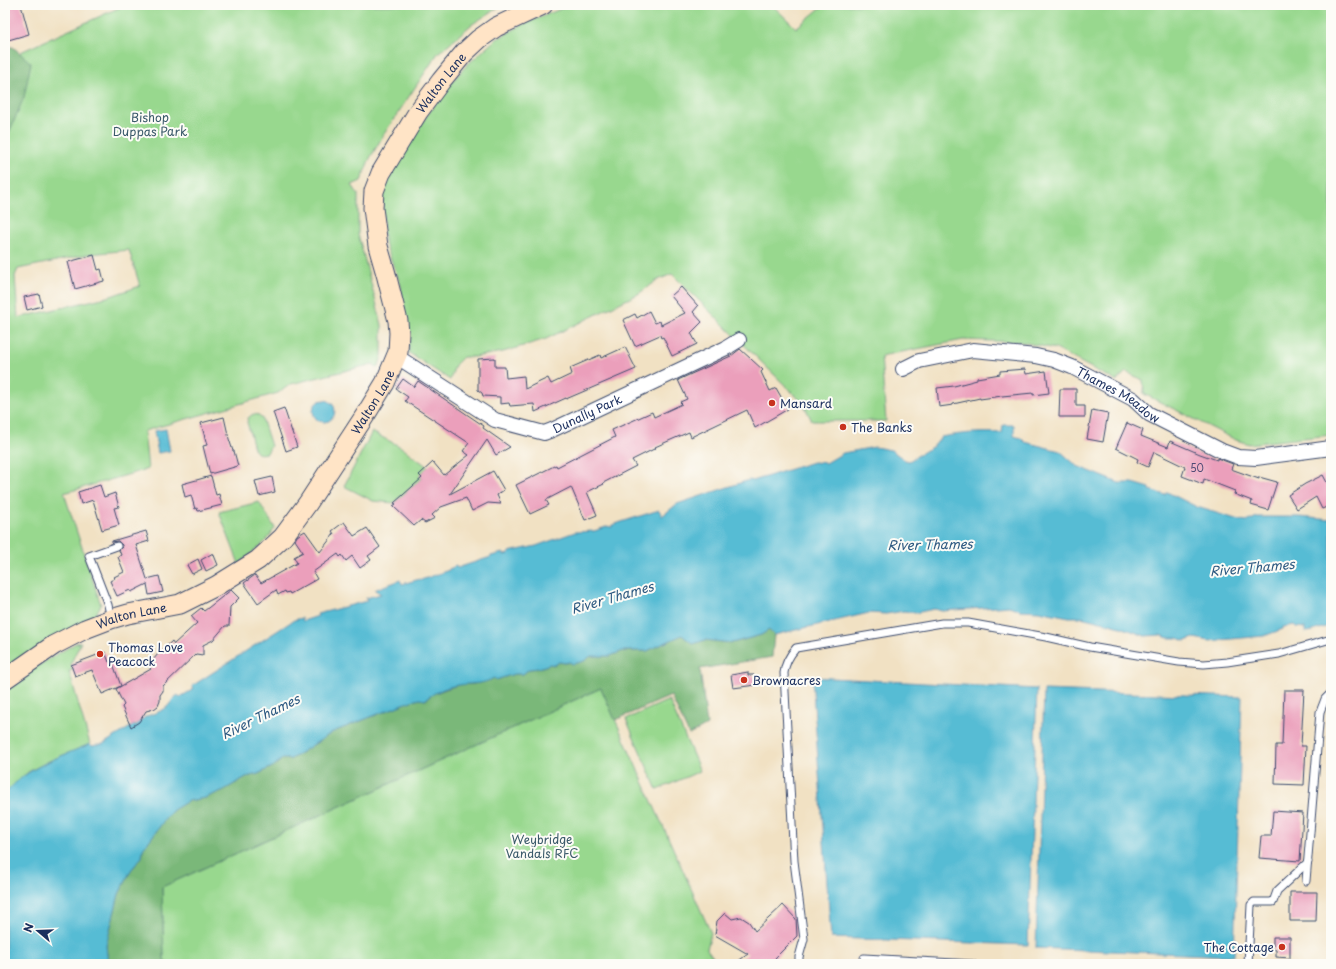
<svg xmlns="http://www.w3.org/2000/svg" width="1336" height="969" viewBox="0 0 1336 969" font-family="'Playpen Sans',sans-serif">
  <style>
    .green { fill: #98d88e; stroke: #5a8476; fill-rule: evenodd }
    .forest { fill: #7ab879; stroke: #4a746c }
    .water { fill: #56bcd4; stroke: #387699 }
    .building { fill: #eb9fbb }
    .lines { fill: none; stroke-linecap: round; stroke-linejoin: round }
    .lane-casing { stroke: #3b4a6d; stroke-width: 9 }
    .street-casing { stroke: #3b4a6d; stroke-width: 16 }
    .secondary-casing { stroke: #3b4a6d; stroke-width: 21 }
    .lane { stroke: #fff; stroke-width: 7 }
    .street { stroke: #fff; stroke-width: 14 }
    .secondary { stroke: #ffe4c6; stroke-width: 19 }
    .poi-dot { fill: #c8321e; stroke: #fdfcf7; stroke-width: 1.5 }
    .labels { text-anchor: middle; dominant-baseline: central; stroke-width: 4; stroke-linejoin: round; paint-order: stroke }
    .number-label { font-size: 10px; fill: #4f4b75 }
    .street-label { font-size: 12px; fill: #1b2f5e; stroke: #fdfcf7 }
    .park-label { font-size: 12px; fill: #3a596a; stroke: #fdfcf7 }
    .poi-label { font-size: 12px; fill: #1b2f5e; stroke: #fdfcf7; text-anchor: start }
    .water-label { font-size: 13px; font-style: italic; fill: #2d5981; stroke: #fdfcf7 }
  </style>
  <rect width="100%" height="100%" fill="#fdfcf7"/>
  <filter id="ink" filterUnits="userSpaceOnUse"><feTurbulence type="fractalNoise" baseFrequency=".025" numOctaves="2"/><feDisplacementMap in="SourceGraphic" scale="8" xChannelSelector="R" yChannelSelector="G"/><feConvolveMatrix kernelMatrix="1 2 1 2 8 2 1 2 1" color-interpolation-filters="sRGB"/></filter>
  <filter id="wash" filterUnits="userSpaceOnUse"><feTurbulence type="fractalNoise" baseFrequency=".012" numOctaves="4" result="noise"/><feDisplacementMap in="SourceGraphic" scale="16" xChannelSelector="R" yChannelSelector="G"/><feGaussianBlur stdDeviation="0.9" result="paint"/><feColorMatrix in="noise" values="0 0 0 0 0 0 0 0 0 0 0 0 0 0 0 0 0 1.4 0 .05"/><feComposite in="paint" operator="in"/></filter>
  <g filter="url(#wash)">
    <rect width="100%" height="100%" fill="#f1e1c3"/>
    <!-- green -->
    <g class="green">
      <path d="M 125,5 L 502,5 L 471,25 L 438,53 L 384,134 L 369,160 L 361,181 L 352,185 L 358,194 L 358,234 L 382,325 L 382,356 L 378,368 L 373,364 L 291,384 L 278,393 L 144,431 L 148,469 L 64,493 L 101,605 L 93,619 L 5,673 L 5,59 ZM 129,250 L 140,286 L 111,296 L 18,318 L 15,276 L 18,269 L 90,254 Z"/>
      <path d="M 570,5 L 772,5 L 796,28 L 824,5 L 1331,5 L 1331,435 L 1249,444 L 1236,440 L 1144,394 L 1143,380 L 1126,372 L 1116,381 L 1056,349 L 1021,342 L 963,340 L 881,356 L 886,421 L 812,421 L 803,403 L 672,274 L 658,280 L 638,294 L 546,339 L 503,352 L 474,357 L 463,357 L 455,365 L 450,380 L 409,353 L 409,345 L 405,325 L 401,286 L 384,241 L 382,194 L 397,157 L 449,85 L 466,66 L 495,40 L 524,24 Z"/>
      <path d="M 253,414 L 259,415 L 262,418 L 271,446 L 267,453 C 260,454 257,455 254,448 L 247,422 L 248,418 Z"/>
      <path d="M 372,432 L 401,447 L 428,467 L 419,475 L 422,478 L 394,503 L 373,501 L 344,486 Z"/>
      <path d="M 259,502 L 275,528 L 266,541 L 239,564 L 219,512 Z"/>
      <path d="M 81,642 L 71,663 L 73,670 L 69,671 L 90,744 L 49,761 L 28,772 L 5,794 L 5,690 L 14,680 L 76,643 Z"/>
      <path d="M 601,688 L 711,933 L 707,949 L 718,964 L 167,964 L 164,959 L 162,887 Z"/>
      <path d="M 669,700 L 700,771 L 657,790 L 626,719 Z"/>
    </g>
    <!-- forest -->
    <g class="forest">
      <path d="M 5,47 L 13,47 L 31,63 L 24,97 L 7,138 L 5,137 Z"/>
      <path d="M 769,630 L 774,635 L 772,657 L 700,669 L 707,725 L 689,735 L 671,696 L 615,720 L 601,688 L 162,887 L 164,959 L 167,964 L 108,964 L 106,945 L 119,894 L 131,870 L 142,857 L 143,849 L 166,818 L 173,810 L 188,801 L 205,798 L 224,790 L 246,777 L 258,774 L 274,766 L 282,759 L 291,759 L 333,732 L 411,701 L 420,699 L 426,700 L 432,694 L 460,684 L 474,684 L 494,678 L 496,680 L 514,674 L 523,674 L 529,669 L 539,668 L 550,664 L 555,665 L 559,662 L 565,663 L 584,661 L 591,656 L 610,656 L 623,651 L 647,651 L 682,635 L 693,644 L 705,640 L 732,643 L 761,635 Z"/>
    </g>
    <!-- water -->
    <g class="water">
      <circle cx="324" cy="411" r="11"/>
      <path d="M 1003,425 L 1014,425 L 1014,436 L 1021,438 L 1025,442 L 1060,451 L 1077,466 L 1119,483 L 1133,483 L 1150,488 L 1150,490 L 1165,495 L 1167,492 L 1197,507 L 1239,520 L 1248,521 L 1257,517 L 1299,517 L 1331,520 L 1331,626 C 1321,627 1315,632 1305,632 L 1305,628 L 1296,627 L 1294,625 L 1283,627 L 1283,629 L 1264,636 L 1209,641 L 1194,638 L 1185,641 L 1177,638 L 1168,638 L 1160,635 L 1145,636 L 1121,627 L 1081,617 L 1069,617 L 1039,611 L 1020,610 L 1009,606 L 942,611 L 934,609 L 915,613 L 904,611 L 886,614 L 869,613 L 774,635 L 769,630 L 761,635 L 732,643 L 705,640 L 693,644 L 682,635 L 647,651 L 623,651 L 610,656 L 591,656 L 584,661 L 573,664 L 569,662 L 565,663 L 559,662 L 555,665 L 550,664 L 539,668 L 529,669 L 523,674 L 514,674 L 496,680 L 494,678 C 483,685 471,683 460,685 C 448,686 434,692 425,700 L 420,699 L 411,701 L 333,732 L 291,759 L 282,759 L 274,766 L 258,774 L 246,777 L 224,790 L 205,798 L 188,801 L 173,810 L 166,818 L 143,849 L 142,857 L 131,870 L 119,894 L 106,945 L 108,964 L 5,964 L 5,794 C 26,767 60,757 90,744 L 92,746 L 103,744 L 134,725 L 136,726 C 145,712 158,715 167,707 C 171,703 173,698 178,695 L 180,697 L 194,689 L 192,686 L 294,620 L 302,618 L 303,621 L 318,616 L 317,614 L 367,601 L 366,598 L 381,594 L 375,590 C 381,586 392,584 400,580 L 402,584 L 420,579 L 421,580 L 449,570 L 449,569 L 456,566 L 457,568 L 491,557 L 491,556 L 503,553 L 504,555 L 509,554 L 509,552 L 536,546 L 575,532 L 594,531 L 609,526 L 610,527 L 612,527 L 612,525 L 659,510 L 662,516 L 677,504 L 749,480 L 753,481 L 813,462 L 826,463 L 843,453 L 875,447 L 891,450 L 905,460 L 909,461 L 935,445 L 941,437 C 962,433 981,432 1002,433 Z"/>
      <path d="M 166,429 L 170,451 L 158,453 L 154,431 Z"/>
      <path d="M 812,677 L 1037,689 L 1028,945 L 831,938 Z"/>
      <path d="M 1044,690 L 1242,697 L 1234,956 L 1036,948 Z"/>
    </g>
    <g id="blocks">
      <!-- building -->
      <g class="building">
        <path d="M 5,5 L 21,5 L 29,34 L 5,41 Z"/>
        <path d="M 94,255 L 98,270 L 101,269 L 104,281 L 75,289 L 68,262 Z"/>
        <path d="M 681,287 L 698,306 L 693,312 L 702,322 L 691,333 L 697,344 L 672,356 L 663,337 L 661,338 L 660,335 L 635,346 L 623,320 L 635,314 L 637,318 L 649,311 L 655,323 L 660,321 L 661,325 L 685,313 L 671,296 Z"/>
        <path d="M 39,294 L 42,306 L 27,310 L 24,297 Z"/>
        <path d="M 625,347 L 636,369 L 566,399 L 566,398 L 535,412 L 534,404 L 510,406 L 509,403 L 500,404 L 500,397 L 483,396 L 482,393 L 478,390 L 478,359 L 495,358 L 495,367 L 505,367 L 506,378 L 524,376 L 525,389 L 548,378 L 551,384 L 572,374 L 570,368 L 600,355 L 601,358 Z"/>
        <path d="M 740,349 L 763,370 L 761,372 L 770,391 L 776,388 L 788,409 L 755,428 L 747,410 L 691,437 L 689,432 L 655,447 L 656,448 L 632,460 L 636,466 L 603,483 L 604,484 L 587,492 L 597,515 L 585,520 L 571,487 L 546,500 L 549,505 L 530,514 L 516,485 L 556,465 L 557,467 L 615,437 L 612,430 L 652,412 L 654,417 L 682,404 L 680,402 L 687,399 L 678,380 L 731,356 Z"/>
        <path d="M 1025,369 L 1026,374 L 1046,371 L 1049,393 L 1033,395 L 1033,393 L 1002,396 L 980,399 L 980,398 L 953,404 L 953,405 L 939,407 L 937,388 L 954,386 L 977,380 L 977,378 L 1000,374 L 1000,371 Z"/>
        <path d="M 403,379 L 414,387 L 418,381 L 484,426 L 483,428 L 510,447 L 496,455 L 487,440 L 450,494 L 493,471 L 504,490 L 497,495 L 501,504 L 488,503 L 472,511 L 466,498 L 441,507 L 432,515 L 435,518 L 425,523 L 421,520 L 414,526 L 393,506 L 396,504 L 394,503 L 422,478 L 419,475 L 433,462 L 444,475 L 469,455 L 463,451 L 469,443 L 405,401 L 408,397 L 396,389 Z"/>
        <path d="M 1060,389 L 1076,389 L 1076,406 L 1085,406 L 1085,417 L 1059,417 Z"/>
        <path d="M 284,408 L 297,447 L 286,451 L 273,412 Z"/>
        <path d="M 1092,410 L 1108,413 L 1103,442 L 1087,439 Z"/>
        <path d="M 224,417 L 229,439 L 233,451 L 234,451 L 238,466 L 210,474 L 203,446 L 207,445 L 201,423 Z"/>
        <path d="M 1127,423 L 1143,430 L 1141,436 L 1168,447 L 1170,441 L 1200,454 L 1217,460 L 1217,458 L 1233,464 L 1231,469 L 1259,479 L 1259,477 L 1277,482 L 1268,510 L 1251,505 L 1252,501 L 1234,494 L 1235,491 L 1204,479 L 1203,484 L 1182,476 L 1185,467 L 1154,452 L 1148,467 L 1137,462 L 1138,459 L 1116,448 Z"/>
        <path d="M 1323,475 L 1331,490 L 1331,505 L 1322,509 L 1316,497 L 1297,509 L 1288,495 L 1305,484 Z"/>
        <path d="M 211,476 L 216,495 L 219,494 L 222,505 L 198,511 L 197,508 L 195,509 L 191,495 L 185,497 L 182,484 Z"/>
        <path d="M 272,477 L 275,492 L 259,496 L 255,481 Z"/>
        <path d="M 100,485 L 104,497 L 115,493 L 119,507 L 114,508 L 119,525 L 102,530 L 93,500 L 81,504 L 78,492 Z"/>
        <path d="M 344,522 L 354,536 L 367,528 L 380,547 L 368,556 L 371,560 L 360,568 L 352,556 L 346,561 L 342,555 L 340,557 L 338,554 L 313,572 L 317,579 L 290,594 L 289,592 L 286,593 L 285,591 L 278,595 L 276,590 L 258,603 L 244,583 L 255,575 L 261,583 L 297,563 L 294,557 L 303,552 L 295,540 L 297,536 L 305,531 L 320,552 L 334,534 L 332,531 Z"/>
        <path d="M 146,531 L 149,541 L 136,545 L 147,579 L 159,576 L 163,592 L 149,595 L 147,584 L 131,592 L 130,590 L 117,596 L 110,581 L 115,578 L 114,577 L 124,572 L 118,557 L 121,555 L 119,550 L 122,547 L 122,545 L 118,541 L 112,542 L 112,541 Z"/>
        <path d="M 213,553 L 218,565 L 206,571 L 201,560 Z"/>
        <path d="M 198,559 L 202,569 L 192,574 L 187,565 Z"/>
        <path d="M 231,590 L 239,598 L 230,607 L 229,626 L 225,626 L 213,640 L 203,645 L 203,655 L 196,654 L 163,686 L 163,691 L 160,695 L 160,701 L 158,706 L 154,709 L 146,711 L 139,722 L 131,727 L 122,707 L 124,705 L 116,689 L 151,669 L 148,666 L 158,654 L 172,641 L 174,644 L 197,623 L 191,616 L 201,608 L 204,611 Z"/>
        <path d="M 105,652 L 109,662 L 112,661 L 121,686 L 102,694 L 92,670 L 75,676 L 71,665 Z"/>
        <path d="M 748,672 L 748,675 L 754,675 L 756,685 L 733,688 L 731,675 Z"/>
        <path d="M 1284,690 L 1304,690 L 1301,746 L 1306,746 L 1304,785 L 1275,784 L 1276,745 L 1282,745 Z"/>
        <path d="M 1273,811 L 1303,813 L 1300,861 L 1259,858 L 1261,836 L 1271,836 Z"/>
        <path d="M 1290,892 L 1317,892 L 1316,921 L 1290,921 Z"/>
        <path d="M 783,905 L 796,919 L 797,936 L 775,958 L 779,964 L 734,964 L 748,954 L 715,935 L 717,921 L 725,913 L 732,919 L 741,917 L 749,922 L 755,931 Z"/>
        <path d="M 1273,937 L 1290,937 L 1290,958 L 1276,957 L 1276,950 L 1273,949 Z"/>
      </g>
    </g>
  </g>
  <g filter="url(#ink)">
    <use href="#blocks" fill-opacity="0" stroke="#3b4a6d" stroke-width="1"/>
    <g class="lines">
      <!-- lane casing -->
      <g class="lane-casing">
        <g id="lane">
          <path d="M 111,619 L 108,605 L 89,556 L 117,546"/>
          <path d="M 1306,881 L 1320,712 L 1325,699 L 1331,693"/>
          <path d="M 864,958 L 973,964"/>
          <path d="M 799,964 L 799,957 L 804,939 L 794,861 L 784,673 C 785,663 789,656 796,648 L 942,623 L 968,623 L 1046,637 L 1090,647 L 1179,662 L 1204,664 L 1227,662 L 1279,654 L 1331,639"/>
          <path d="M 1248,964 L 1251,905 L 1254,902 L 1273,902 L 1277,891 L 1308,862"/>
        </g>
      </g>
      <!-- street casing -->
      <g class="street-casing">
        <g id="street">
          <path id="s1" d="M 396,356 L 495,420 L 544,433 L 552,430 L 726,348 L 739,340"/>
          <path id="s2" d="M 903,369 L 919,361 L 973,350 L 1036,356 L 1054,360 L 1072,367 L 1133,399 L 1149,414 L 1222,451 L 1238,457 L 1256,458 L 1331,448"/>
        </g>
      </g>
      <!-- secondary casing -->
      <g class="secondary-casing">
        <g id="secondary">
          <path id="s3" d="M 5,679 L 54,645 L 85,629 L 111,619 L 128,614 L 180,604 L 216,586 L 258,560 L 283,537 L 308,503 L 366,414 L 385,383 L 398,352 L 399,333 L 398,321 L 386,274 L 378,246 L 373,208 L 374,191 L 381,173 L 418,112 L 441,81 L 464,53 L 479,39 L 496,27 L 543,5"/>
        </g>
      </g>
      <!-- lane -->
      <use href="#lane" class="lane"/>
      <!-- street -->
      <use href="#street" class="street"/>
      <!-- secondary -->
      <use href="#secondary" class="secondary"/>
    </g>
  </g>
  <!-- markers -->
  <g class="poi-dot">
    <circle cx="772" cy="403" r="4"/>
    <circle cx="843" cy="427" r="4"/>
    <circle cx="100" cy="654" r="4"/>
    <circle cx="744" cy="680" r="4"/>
    <circle cx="1282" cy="947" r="4"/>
  </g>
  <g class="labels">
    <!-- number labels -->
    <g class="number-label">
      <text x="1197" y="467">50</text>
    </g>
    <!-- street labels -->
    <g class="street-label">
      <text stroke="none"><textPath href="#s3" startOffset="827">Walton Lane</textPath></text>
      <text stroke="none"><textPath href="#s2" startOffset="228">Thames Meadow</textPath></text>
      <text stroke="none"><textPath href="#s3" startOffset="479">Walton Lane</textPath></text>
      <text stroke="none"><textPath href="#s1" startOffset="216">Dunally Park</textPath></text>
      <text stroke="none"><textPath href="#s3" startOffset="143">Walton Lane</textPath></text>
    </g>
    <!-- park labels -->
    <g class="park-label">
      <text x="150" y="117">Bishop<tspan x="150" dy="14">Duppas Park</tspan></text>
      <text x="542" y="839">Weybridge<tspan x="542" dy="14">Vandals RFC</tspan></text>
    </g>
    <!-- poi labels -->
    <g class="poi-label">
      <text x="780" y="403">Mansard</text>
      <text x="851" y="427">The Banks</text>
      <text x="108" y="647">Thomas Love<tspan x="108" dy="14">Peacock</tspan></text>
      <text x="752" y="680">Brownacres</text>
      <text x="1274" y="947" text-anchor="end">The Cottage</text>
    </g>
    <!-- water labels -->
    <g class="water-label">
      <text transform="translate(930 544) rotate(-1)">River Thames</text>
      <text transform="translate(1252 567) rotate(-5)">River Thames</text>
      <text transform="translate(612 597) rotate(-16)">River Thames</text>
      <text transform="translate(260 716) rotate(-26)">River Thames</text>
    </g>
  </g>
  <!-- margin -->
  <rect width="1336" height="969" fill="none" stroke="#fdfcf7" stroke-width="20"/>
  <!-- north arrow -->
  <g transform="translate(38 931) rotate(289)" stroke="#fdfcf7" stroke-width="3" paint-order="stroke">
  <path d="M0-3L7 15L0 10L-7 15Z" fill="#1b2f5e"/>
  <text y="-6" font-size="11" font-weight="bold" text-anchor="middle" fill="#1b2f5e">N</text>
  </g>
</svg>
